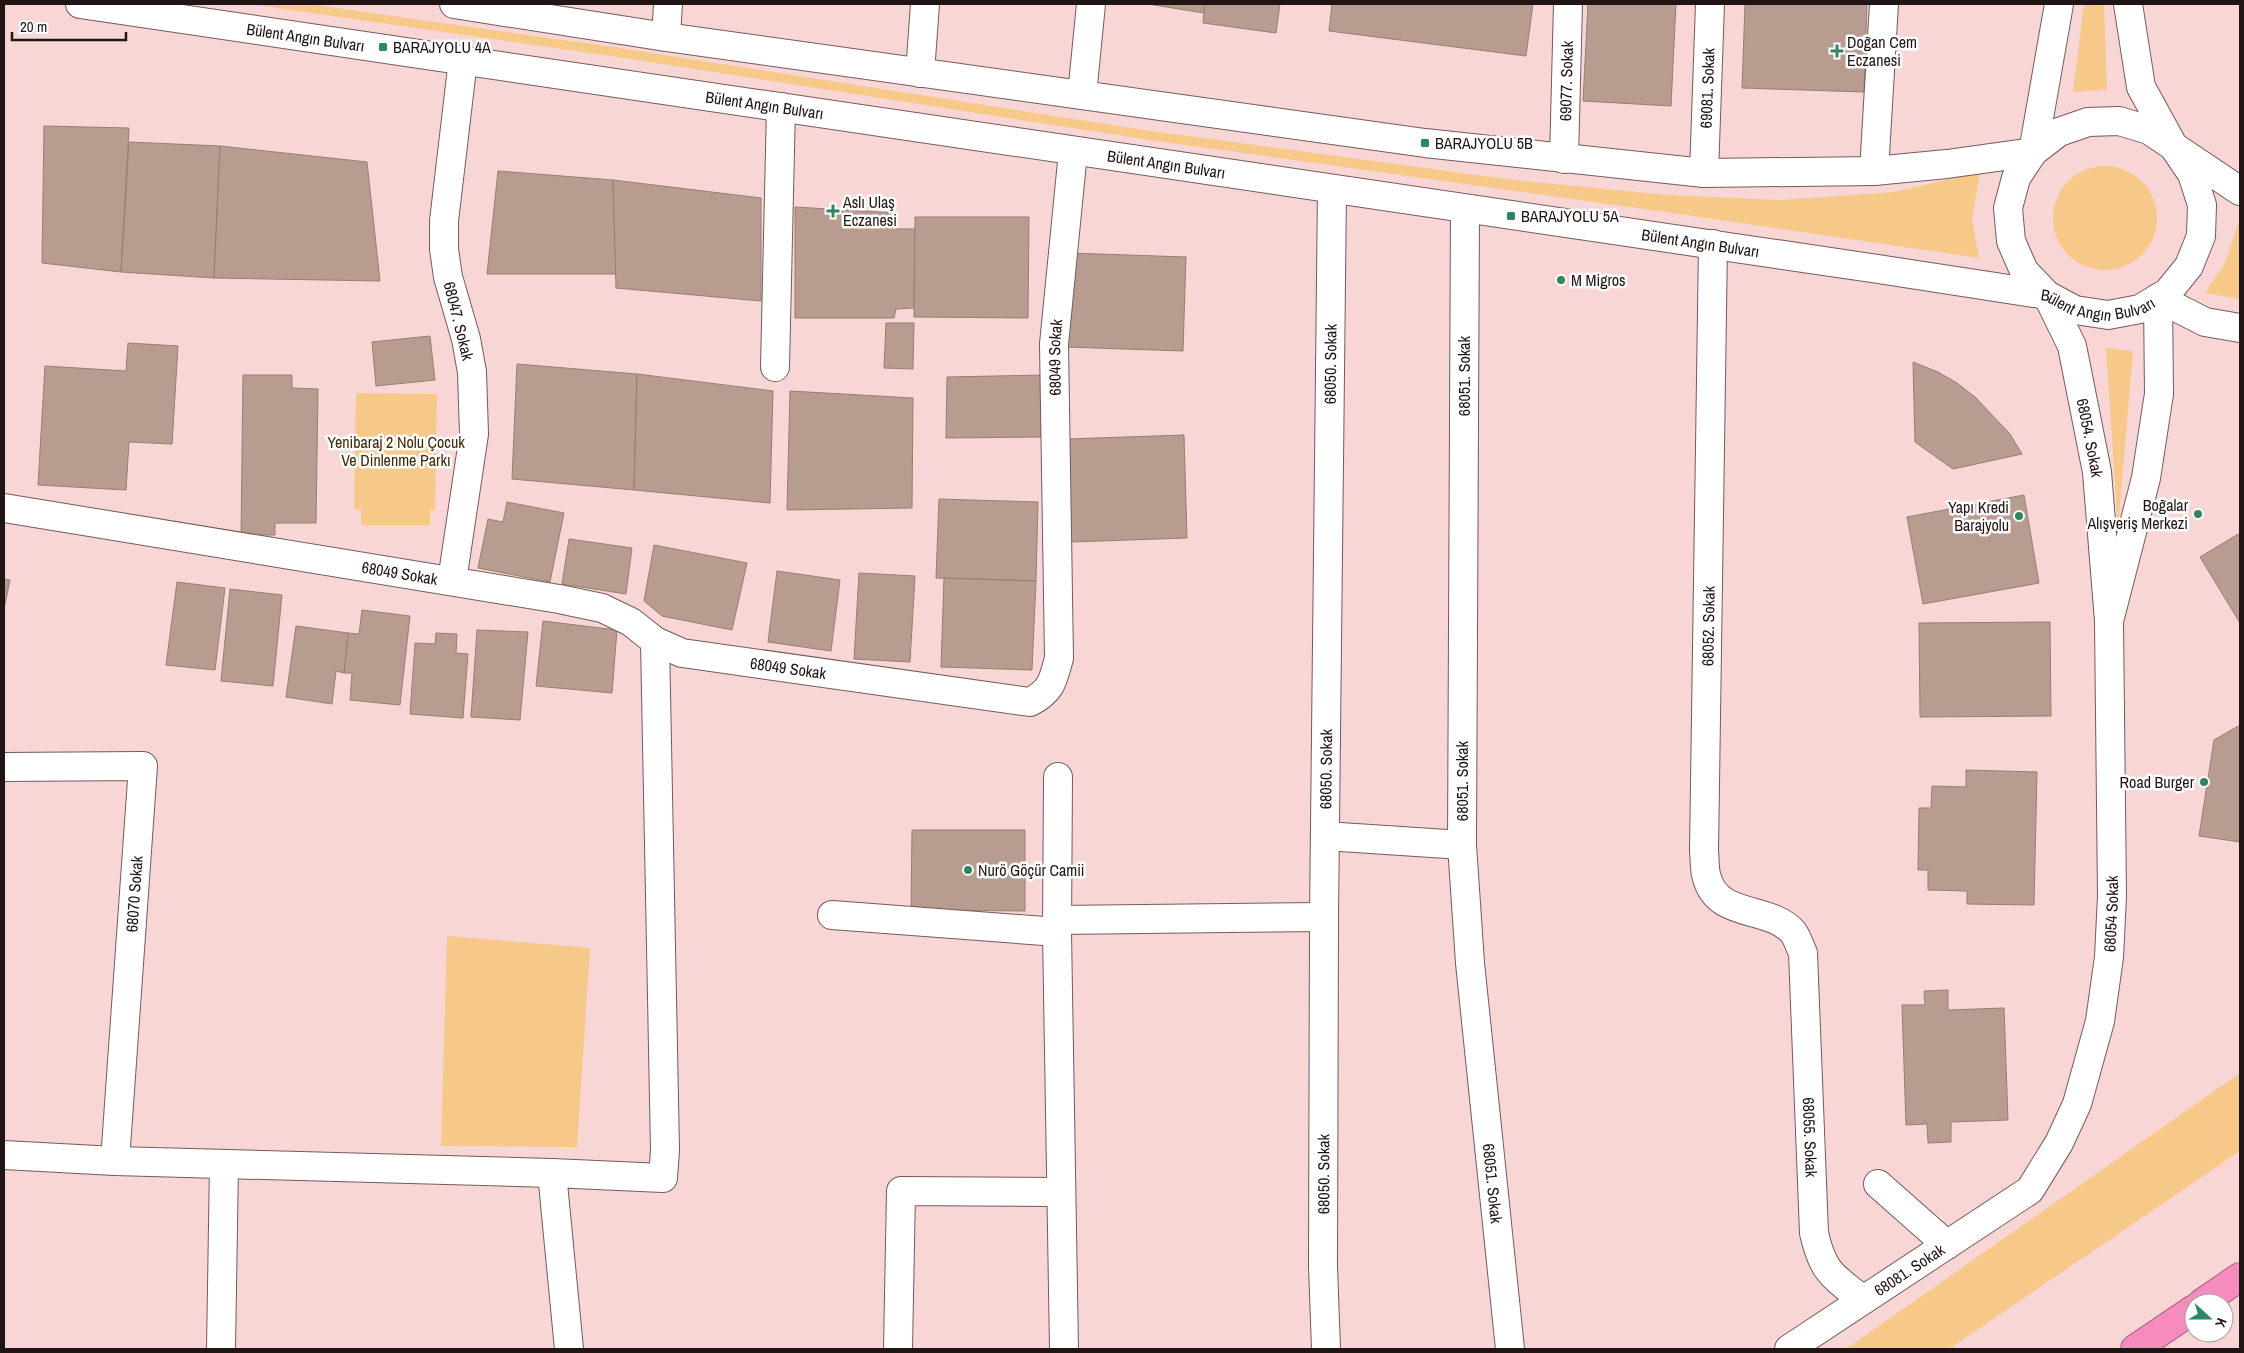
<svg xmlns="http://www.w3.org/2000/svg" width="2244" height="1353" viewBox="0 0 2244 1353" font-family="'Archivo Narrow',sans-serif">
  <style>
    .green { fill: #f6c988 }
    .building { fill: #b79c8f; stroke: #987e71 }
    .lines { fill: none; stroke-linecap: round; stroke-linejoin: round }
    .minor-casing { stroke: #765a5a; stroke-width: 30 }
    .secondary-casing { stroke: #765a5a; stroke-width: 30 }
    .motorway-casing { stroke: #ab6282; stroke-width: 30 }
    .minor { stroke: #fff; stroke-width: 28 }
    .secondary { stroke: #fff; stroke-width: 28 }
    .motorway { stroke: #f68cbe; stroke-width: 28 }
    .poi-dot { fill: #2a8960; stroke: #fff; stroke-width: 2 }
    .labels { text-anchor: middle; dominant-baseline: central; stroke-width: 5; stroke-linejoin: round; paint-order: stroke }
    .street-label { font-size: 16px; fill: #201514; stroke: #fff }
    .poi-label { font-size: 16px; fill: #201514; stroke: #fff; text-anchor: start }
    .park-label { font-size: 16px; fill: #3d2804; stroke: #fff }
  </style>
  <rect width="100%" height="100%" fill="#f7d6d5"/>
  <!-- green -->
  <g class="green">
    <path d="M 248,4 L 308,4 L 613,47 L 1144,130 L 1514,180 L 1668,195 L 1780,200 L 1894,192 L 1980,172 L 1972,220 L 1979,258 L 1665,212 L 1143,139 L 611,56 Z"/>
    <path d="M 2084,4 L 2104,4 L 2107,90 L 2073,92 Z"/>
    <circle cx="2105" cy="218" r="52"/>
    <path d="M 2238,224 L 2240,225 L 2240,299 L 2205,293 L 2226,261 Z"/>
    <path d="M 2106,348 L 2133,351 L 2118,529 Z"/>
    <path d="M 356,393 L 437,394 L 435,510 L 430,510 L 430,525 L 361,525 L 361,509 L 354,509 Z"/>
    <path d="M 447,936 L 590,948 L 577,1147 L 441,1146 Z"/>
    <path d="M 2240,1073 L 2240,1151 L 1949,1349 L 1846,1349 Z"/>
  </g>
  <!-- building -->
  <g class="building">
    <path d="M 1148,4 L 1205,4 L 1204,13 Z"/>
    <path d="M 1205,4 L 1280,4 L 1276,33 L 1203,23 Z"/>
    <path d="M 1332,4 L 1533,4 L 1526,56 L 1329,31 Z"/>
    <path d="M 1588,4 L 1676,4 L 1671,106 L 1583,101 Z"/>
    <path d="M 1745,4 L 1867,4 L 1864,92 L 1742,88 Z"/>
    <path d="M 44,126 L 129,128 L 121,272 L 42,263 Z"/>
    <path d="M 129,142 L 220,146 L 214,278 L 121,272 Z"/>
    <path d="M 220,146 L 367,162 L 380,281 L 214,278 Z"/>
    <path d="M 498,171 L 613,180 L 616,274 L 487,274 Z"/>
    <path d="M 613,180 L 761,198 L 761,301 L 616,288 Z"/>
    <path d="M 795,207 L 897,213 L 897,229 L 915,229 L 914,308 L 896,309 L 894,318 L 795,318 Z"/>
    <path d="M 915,217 L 1029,217 L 1028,318 L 914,317 Z"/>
    <path d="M 1070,253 L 1186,257 L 1183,351 L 1066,347 Z"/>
    <path d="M 886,323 L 914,323 L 913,369 L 884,368 Z"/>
    <path d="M 430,336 L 435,380 L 376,386 L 372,342 Z"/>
    <path d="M 128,343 L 178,346 L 172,444 L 129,442 L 126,490 L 38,485 L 45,366 L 126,371 Z"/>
    <path d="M 1913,362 L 1938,372 L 1957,383 L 1975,397 L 2010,434 L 2022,454 L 1953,469 L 1915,442 Z"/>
    <path d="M 517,364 L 637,374 L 634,490 L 512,479 Z"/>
    <path d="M 637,374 L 773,391 L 770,503 L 634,490 Z"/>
    <path d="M 243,375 L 292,375 L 292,388 L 318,389 L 316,523 L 275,523 L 275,535 L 241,535 Z"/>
    <path d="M 1044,375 L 1045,437 L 946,438 L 947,377 Z"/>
    <path d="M 790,391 L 913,398 L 912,508 L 787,510 Z"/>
    <path d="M 1184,435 L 1187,538 L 1070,542 L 1067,439 Z"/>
    <path d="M 2024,495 L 2039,583 L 1923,604 L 1907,517 Z"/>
    <path d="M 939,499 L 1038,502 L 1036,581 L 936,578 Z"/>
    <path d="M 507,502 L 564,513 L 550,582 L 478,568 L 488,519 L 503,522 Z"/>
    <path d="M 2240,533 L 2240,623 L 2200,557 Z"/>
    <path d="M 569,539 L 632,548 L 626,594 L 562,584 Z"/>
    <path d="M 654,545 L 747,563 L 732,630 L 662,616 L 644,601 Z"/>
    <path d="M 777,571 L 840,580 L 831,651 L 768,642 Z"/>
    <path d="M 859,573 L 915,576 L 910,662 L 854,659 Z"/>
    <path d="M 944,578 L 1036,581 L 1032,670 L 941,667 Z"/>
    <path d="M 4,579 L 10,580 L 4,609 Z"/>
    <path d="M 177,582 L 225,588 L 215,670 L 166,665 Z"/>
    <path d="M 230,589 L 282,595 L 273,686 L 221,681 Z"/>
    <path d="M 362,610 L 410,616 L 400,705 L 350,700 L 352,673 L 344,673 L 348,633 L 359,634 Z"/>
    <path d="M 543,621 L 617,630 L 612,693 L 536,686 Z"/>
    <path d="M 2050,622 L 2051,716 L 1920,717 L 1919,623 Z"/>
    <path d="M 296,626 L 348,633 L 344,673 L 336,671 L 332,704 L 286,697 Z"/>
    <path d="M 477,630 L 528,632 L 520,720 L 471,717 Z"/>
    <path d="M 436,633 L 457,634 L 456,653 L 468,654 L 463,718 L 410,714 L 415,643 L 435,644 Z"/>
    <path d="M 2240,725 L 2240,842 L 2199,836 L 2214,740 Z"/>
    <path d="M 1966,770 L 2037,772 L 2034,905 L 1967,904 L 1967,891 L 1928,890 L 1928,870 L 1918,870 L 1919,808 L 1931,808 L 1932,786 L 1966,787 Z"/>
    <path d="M 912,830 L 1025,830 L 1025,911 L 911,910 Z"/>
    <path d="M 1948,990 L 1948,1010 L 2004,1008 L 2008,1120 L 1951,1122 L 1951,1142 L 1928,1143 L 1927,1124 L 1906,1125 L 1902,1005 L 1925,1005 L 1924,991 Z"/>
  </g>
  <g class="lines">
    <!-- minor casing -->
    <g class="minor-casing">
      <g id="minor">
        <path d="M 666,37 L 668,4"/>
        <path d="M 920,73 L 925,4"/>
        <path d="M 1082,95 L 1091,4"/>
        <path id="s1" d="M 1564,159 L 1568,4"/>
        <path d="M 1874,171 L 1884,4"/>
        <path id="s2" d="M 1704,173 L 1710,4"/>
        <path id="s3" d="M 1465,209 L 1462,845 L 1470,963 L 1510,1349"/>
        <path id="s4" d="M 1713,244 L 1704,851 C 1705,859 1704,870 1707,878 C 1718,919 1769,905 1793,932 C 1797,937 1800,947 1803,953 L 1814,1233 C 1823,1273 1833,1276 1863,1300"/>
        <path d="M 775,367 L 781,107"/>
        <path id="s5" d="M 4,508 L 559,599 L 602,608 L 631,622 L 655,641 L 682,653 L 1030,702 C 1052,691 1053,680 1059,658 L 1054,344 L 1073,152"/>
        <path d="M 452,581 L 474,434 L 472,372 L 466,339 L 448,277 L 444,249 L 444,221 L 463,60"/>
        <path d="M 4,767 L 143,766 L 115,1161"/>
        <path d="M 1058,777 L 1057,932 L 1064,1349"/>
        <path d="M 1325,836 L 1462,845"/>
        <path d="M 832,915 L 1057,932"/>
        <path d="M 1058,920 L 1324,917"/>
        <path d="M 4,1155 L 115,1161 L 552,1173"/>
        <path d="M 1878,1184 L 1947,1245"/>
        <path d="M 221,1349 L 224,1164"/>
        <path d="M 569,1349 L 552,1173 L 663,1178 L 665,1150 L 655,641"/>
        <path d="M 898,1349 L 901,1191 L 1061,1192"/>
        <path id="s6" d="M 1326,1349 L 1323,1266 L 1324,917 L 1332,189"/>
      </g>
    </g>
    <!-- secondary casing -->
    <g class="secondary-casing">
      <g id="secondary">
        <path id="s7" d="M 80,4 L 1878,269 L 2047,295 L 2075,310 L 2108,315 L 2140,309 L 2168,292 L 2189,266 L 2201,236 L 2202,205 L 2192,174 L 2175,149 L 2141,87 L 2128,4"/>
        <path d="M 454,4 L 666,37 L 1425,143 L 1704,173 L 1874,171 L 1947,164 L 2033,152 L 2059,132 L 2088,122 L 2119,121 L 2149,130 L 2240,191"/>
        <path id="s8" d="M 2059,4 L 2033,152 L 2016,178 L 2008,208 L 2011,241 L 2024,271 L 2047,295 L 2072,346 L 2097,472 L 2109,621 L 2146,478 L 2156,413 L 2159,394 L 2158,298"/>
        <path d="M 2158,298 L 2205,322 L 2240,328"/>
        <path id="s9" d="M 1789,1349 L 2030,1190 L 2059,1143 L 2077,1104 L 2100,1021 L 2109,957 L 2112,896 L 2109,621"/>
      </g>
    </g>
    <!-- motorway casing -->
    <g class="motorway-casing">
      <g id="motorway">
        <path d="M 2202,1303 L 2240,1277"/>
        <path d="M 2135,1349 L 2194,1309"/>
      </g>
    </g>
    <!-- minor -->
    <use href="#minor" class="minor"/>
    <!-- secondary -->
    <use href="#secondary" class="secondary"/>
    <!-- motorway -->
    <use href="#motorway" class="motorway"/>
  </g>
  <!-- markers -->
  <g class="poi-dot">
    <rect x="378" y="42" width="10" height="10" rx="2.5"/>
    <path d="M1834.5 43.5h5v5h5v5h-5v5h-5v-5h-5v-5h5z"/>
    <rect x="1420" y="138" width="10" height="10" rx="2.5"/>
    <path d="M830.5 203.5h5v5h5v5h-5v5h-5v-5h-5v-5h5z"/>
    <rect x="1506" y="211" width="10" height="10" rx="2.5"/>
    <circle cx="1561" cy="280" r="5"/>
    <circle cx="2198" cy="514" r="5"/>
    <circle cx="2019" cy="516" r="5"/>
    <circle cx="2204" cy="782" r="5"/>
    <circle cx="968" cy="870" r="5"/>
  </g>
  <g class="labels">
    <!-- street labels -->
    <g class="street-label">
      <text stroke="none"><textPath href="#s7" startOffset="228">Bülent Angın Bulvarı</textPath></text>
      <text stroke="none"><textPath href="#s1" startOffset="78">69077. Sokak</textPath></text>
      <text stroke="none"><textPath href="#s2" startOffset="85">69081. Sokak</textPath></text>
      <text stroke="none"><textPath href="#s7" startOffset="692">Bülent Angın Bulvarı</textPath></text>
      <text stroke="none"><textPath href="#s7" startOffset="1098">Bülent Angın Bulvarı</textPath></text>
      <text stroke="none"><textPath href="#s7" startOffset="1638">Bülent Angın Bulvarı</textPath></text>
      <text stroke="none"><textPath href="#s7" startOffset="2042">Bülent Angın Bulvarı</textPath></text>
      <text transform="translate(459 321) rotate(76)">68047. Sokak</text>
      <text stroke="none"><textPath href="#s5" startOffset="1406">68049 Sokak</textPath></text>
      <text stroke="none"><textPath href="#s6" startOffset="985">68050. Sokak</textPath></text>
      <text transform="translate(1464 376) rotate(-90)">68051. Sokak</text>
      <text stroke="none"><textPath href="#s8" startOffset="462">68054. Sokak</textPath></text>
      <text stroke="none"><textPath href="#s5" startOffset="401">68049 Sokak</textPath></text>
      <text transform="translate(1708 626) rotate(-89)">68052. Sokak</text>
      <text stroke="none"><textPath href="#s5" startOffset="806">68049 Sokak</textPath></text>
      <text stroke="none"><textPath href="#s6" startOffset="580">68050. Sokak</textPath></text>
      <text transform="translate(1462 781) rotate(-90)">68051. Sokak</text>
      <text transform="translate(134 894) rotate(-86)">68070 Sokak</text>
      <text stroke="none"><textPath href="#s9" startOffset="581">68054 Sokak</textPath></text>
      <text stroke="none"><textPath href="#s4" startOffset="948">68055. Sokak</textPath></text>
      <text stroke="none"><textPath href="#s6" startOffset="175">68050. Sokak</textPath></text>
      <text stroke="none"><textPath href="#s3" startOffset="976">68051. Sokak</textPath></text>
      <text stroke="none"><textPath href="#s9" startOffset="144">68081. Sokak</textPath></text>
    </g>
    <!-- poi labels -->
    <g class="poi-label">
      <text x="1847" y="42">Doğan Cem<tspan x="1847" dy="18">Eczanesi</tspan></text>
      <text x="393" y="47">BARAJYOLU 4A</text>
      <text x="1435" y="143">BARAJYOLU 5B</text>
      <text x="843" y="202">Aslı Ulaş<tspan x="843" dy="18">Eczanesi</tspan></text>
      <text x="1521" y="216">BARAJYOLU 5A</text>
      <text x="1571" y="280">M Migros</text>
      <text x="2188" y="505" text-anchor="end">Boğalar<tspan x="2188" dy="18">Alışveriş Merkezi</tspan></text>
      <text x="2009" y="507" text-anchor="end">Yapı Kredi<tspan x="2009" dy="18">Barajyolu</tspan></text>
      <text x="2194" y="782" text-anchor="end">Road Burger</text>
      <text x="978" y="870">Nurö Göçür Camii</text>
    </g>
    <!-- park labels -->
    <g class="park-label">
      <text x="396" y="442">Yenibaraj 2 Nolu Çocuk<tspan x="396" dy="18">Ve Dinlenme Parkı</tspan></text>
    </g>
  </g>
  <!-- border -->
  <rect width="2244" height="1353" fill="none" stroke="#201514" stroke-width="10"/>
  <!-- north arrow -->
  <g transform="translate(2209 1318) rotate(111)"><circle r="24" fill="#ffffff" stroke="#a6a1a1"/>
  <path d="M0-4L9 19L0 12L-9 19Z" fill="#2a8960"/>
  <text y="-8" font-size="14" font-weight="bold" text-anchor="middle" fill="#201514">K</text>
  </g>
  <!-- scale -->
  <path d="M12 32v8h114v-8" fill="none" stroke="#201514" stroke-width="2.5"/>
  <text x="20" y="32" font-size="15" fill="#201514" stroke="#ffffff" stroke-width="4" paint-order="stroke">20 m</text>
</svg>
